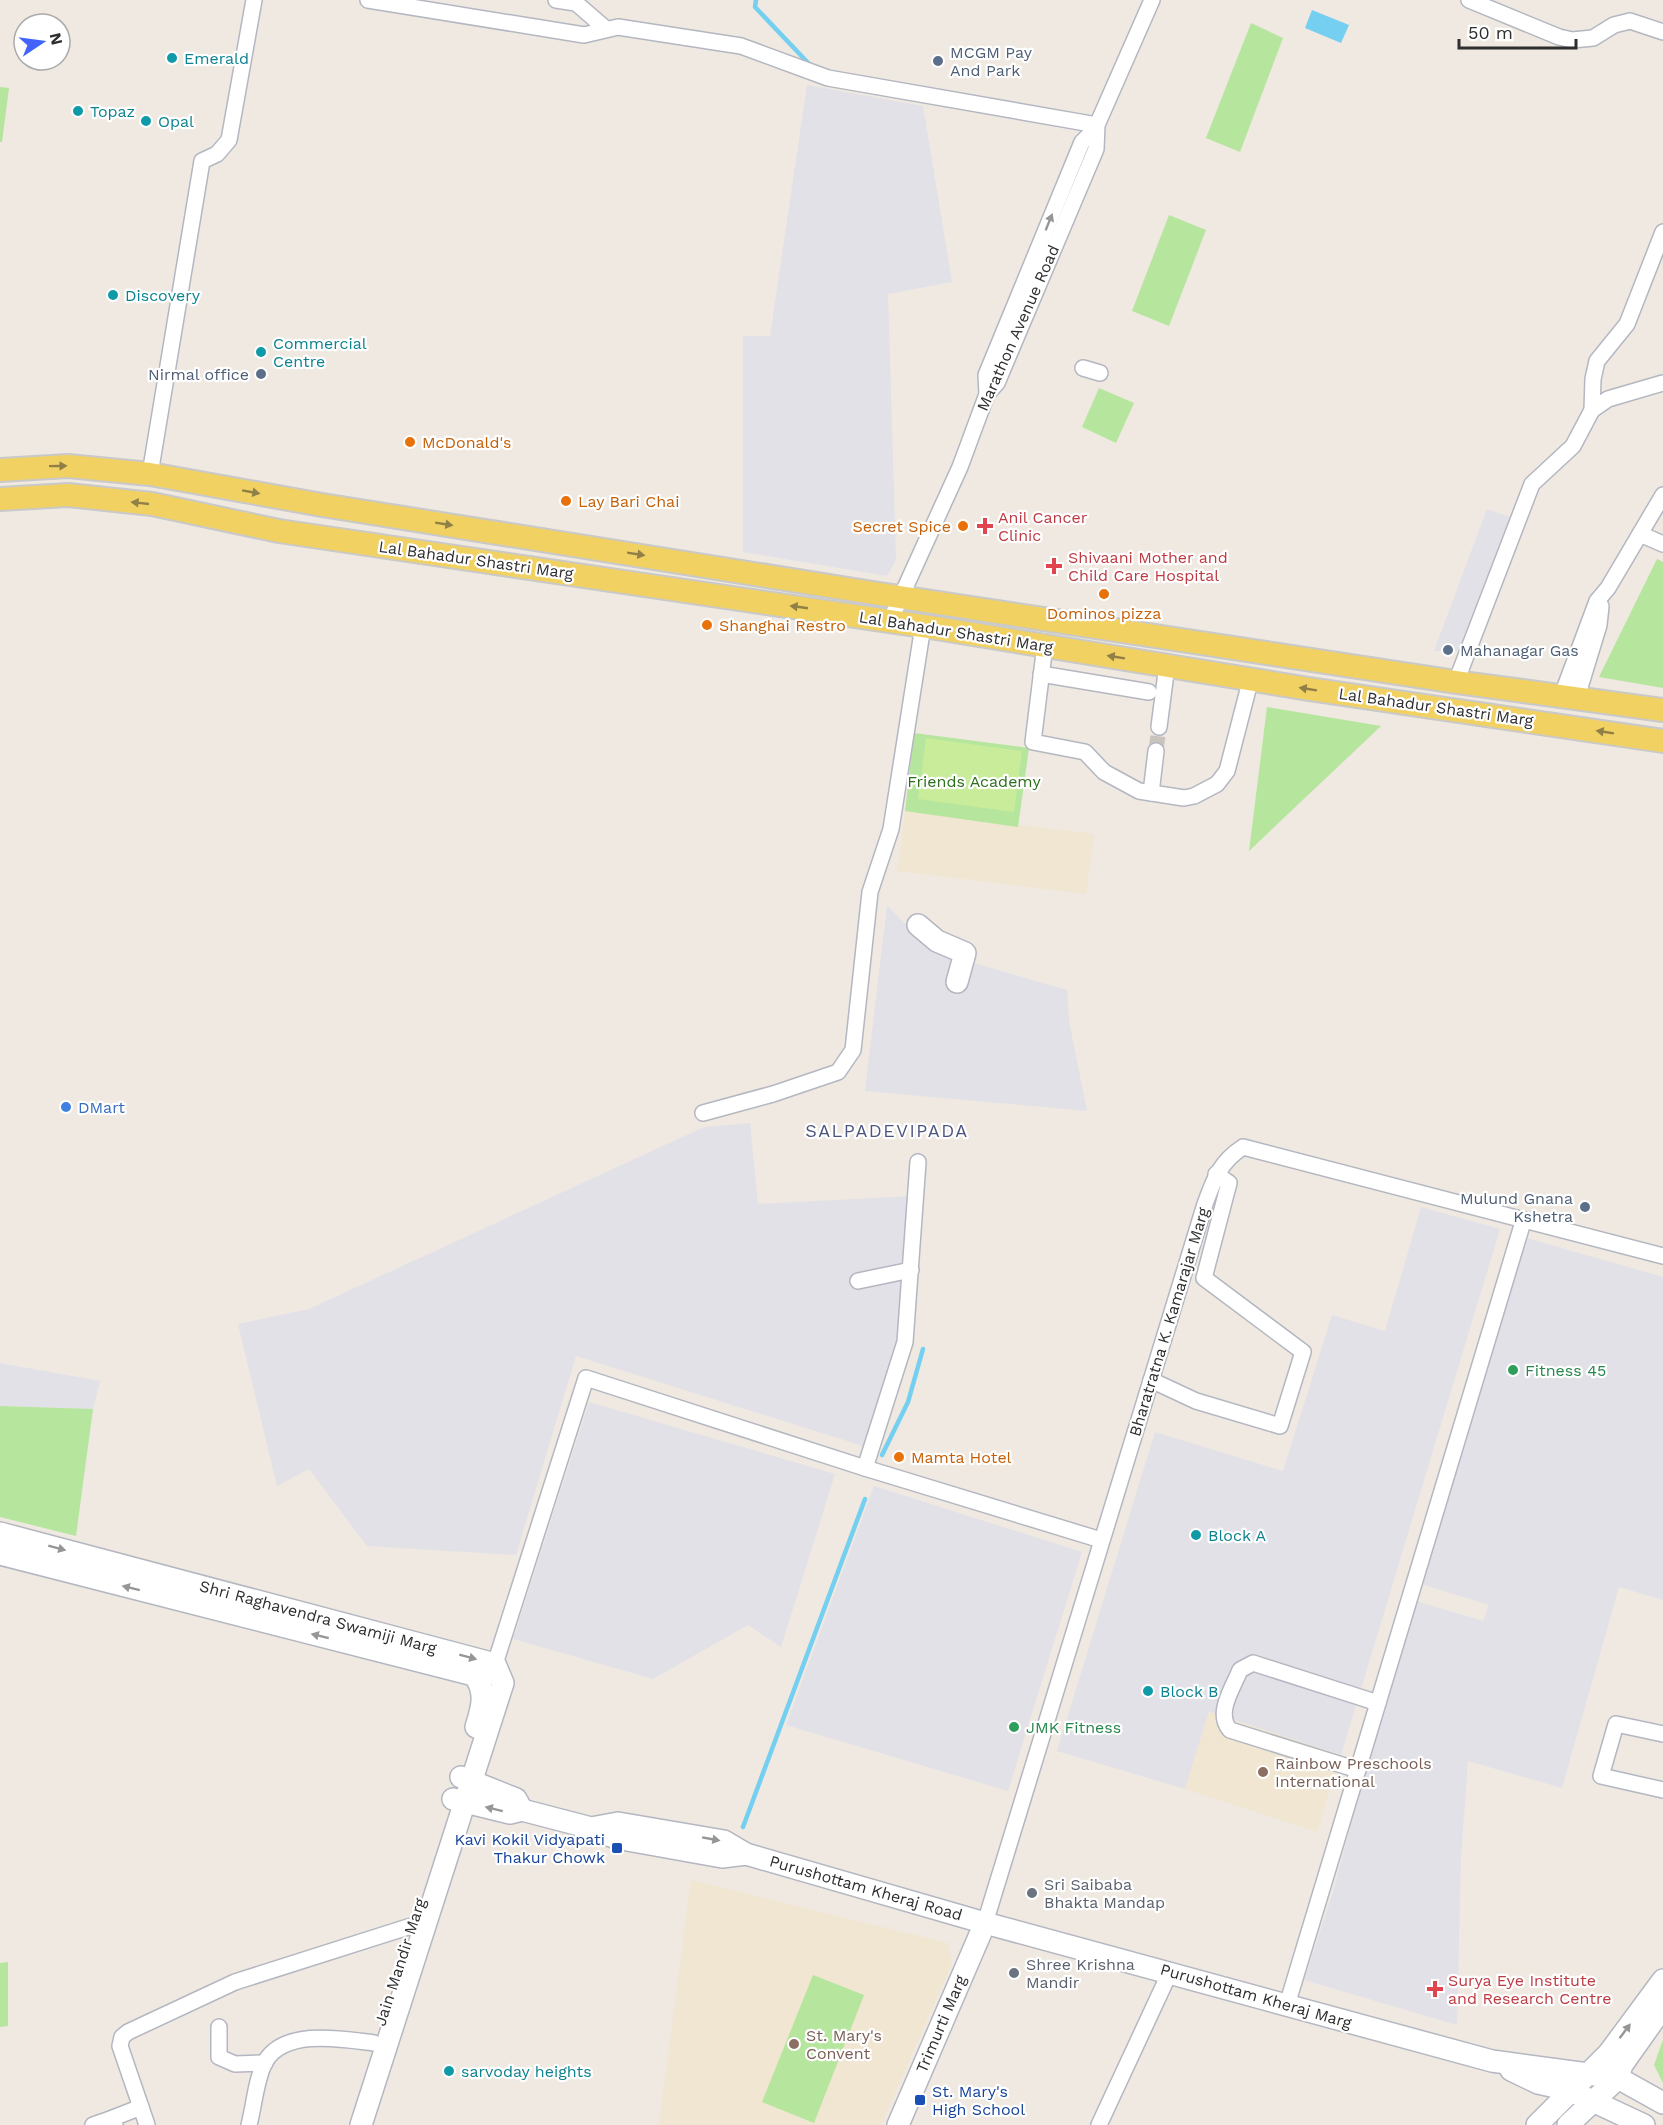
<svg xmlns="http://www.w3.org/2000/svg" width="1663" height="2125" viewBox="0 0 1663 2125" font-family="'Work Sans',sans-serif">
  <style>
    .industrial { fill: #e3e1e8 }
    .education { fill: #f0e6d1 }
    .green { fill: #b6e59e }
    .pitch { fill: #c9ec9a }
    .water { fill: #75cff0 }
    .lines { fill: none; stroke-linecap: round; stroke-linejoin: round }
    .stream { stroke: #75cff0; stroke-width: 4.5 }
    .street-tunnel { stroke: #c8c4bd; stroke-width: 15; stroke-dasharray: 15 8; stroke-linecap: butt }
    .street-casing { stroke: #b4b7c1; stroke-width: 18 }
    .secondary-casing { stroke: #b4b7c1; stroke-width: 24 }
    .primary-casing { stroke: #c9c9c9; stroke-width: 26 }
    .street { stroke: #fff; stroke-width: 15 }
    .secondary { stroke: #fff; stroke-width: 21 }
    .primary { stroke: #f2d163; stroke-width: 22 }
    .oneway { fill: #969696 }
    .oneway2 { fill: #908048 }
    .culture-dot { fill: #0f9aa8; stroke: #fff; stroke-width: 2 }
    .service-dot { fill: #5c6f8a; stroke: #fff; stroke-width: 2 }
    .food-dot { fill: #e8710a; stroke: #fff; stroke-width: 2 }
    .health-dot { fill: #e0444e; stroke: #fff; stroke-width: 2 }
    .shop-dot { fill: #3f7fe0; stroke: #fff; stroke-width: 2 }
    .leisure-dot { fill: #2e9e5b; stroke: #fff; stroke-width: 2 }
    .education-dot { fill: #8d6e63; stroke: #fff; stroke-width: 2 }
    .transit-dot { fill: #1a4fb4; stroke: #fff; stroke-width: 2 }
    .worship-dot { fill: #6b7280; stroke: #fff; stroke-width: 2 }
    .labels { text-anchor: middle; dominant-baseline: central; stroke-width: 4.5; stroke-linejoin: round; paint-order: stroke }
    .service-label { font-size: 16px; fill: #4e5e75; stroke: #fff; text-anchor: start }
    .culture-label { font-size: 16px; fill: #0d838f; stroke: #fff; text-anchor: start }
    .street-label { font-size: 16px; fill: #2e2e2e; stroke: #fff }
    .food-label { font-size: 16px; fill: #c56008; stroke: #fff; text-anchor: start }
    .health-label { font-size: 16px; fill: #be3a42; stroke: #fff; text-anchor: start }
    .park-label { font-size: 16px; fill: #2c6e1b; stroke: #fff }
    .shop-label { font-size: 16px; fill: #366cbe; stroke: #fff; text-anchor: start }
    .leisure-label { font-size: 16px; fill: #27864d; stroke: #fff; text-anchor: start }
    .education-label { font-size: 16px; fill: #785e54; stroke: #fff; text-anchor: start }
    .transit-label { font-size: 16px; fill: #164399; stroke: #fff; text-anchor: end }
    .worship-label { font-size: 16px; fill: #5b616d; stroke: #fff; text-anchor: start }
    .neighbourhood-label { font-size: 18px; letter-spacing: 1.5px; fill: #4d5680; stroke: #fff }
  </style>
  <rect width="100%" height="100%" fill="#efe9e1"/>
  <!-- industrial -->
  <g class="industrial">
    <path d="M 807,85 L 923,106 L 952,282 L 888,294 L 896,560 L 887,576 L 743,552 L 743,336 L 770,336 Z"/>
    <path d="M 1487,509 L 1510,517 L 1458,651 L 1434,651 Z"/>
    <path d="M 887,905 L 932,951 L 1067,990 L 1069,1021 L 1087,1111 L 865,1091 Z"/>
    <path d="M 750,1123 L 758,1204 L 912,1196 L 900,1330 L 863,1446 L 576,1356 L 516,1555 L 367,1546 L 309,1469 L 277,1486 L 238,1324 L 309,1309 L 704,1127 Z"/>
    <path d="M 1421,1207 L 1500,1229 L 1341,1755 L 1209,1712 L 1185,1789 L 1057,1751 L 1155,1432 L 1283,1471 L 1332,1315 L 1385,1331 Z"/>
    <path d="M 1526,1238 L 1663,1277 L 1663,1600 L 1619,1587 L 1562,1788 L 1468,1761 L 1461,1857 L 1457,2025 L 1304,1980 L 1333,1892 L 1376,1730 L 1416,1601 L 1483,1621 L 1489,1605 L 1421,1584 Z"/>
    <path d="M 0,1363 L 100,1381 L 93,1409 L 0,1406 Z"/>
    <path d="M 589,1402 L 835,1474 L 781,1647 L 748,1625 L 653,1679 L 513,1639 Z"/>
    <path d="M 874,1486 L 1082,1552 L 1008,1791 L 786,1725 Z"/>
  </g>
  <!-- education -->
  <g class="education">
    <path d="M 905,811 L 1094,834 L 1086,894 L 897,871 Z"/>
    <path d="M 1209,1712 L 1341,1755 L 1317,1832 L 1185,1789 Z"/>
    <path d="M 691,1880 L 948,1943 L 952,1963 L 881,2125 L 659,2125 Z"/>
  </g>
  <!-- green -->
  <g class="green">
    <path d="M 1251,23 L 1283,38 L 1240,152 L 1206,138 Z"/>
    <path d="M 0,87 L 9,88 L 2,142 L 0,142 Z"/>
    <path d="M 1169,215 L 1206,230 L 1169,326 L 1132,311 Z"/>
    <path d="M 1099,388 L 1134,403 L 1116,443 L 1082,427 Z"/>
    <path d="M 1657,559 L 1663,562 L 1663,688 L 1599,677 Z"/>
    <path d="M 1267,707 L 1381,726 L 1249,851 Z"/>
    <path d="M 914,733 L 1029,748 L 1018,827 L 905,811 Z"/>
    <path d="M 0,1406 L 93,1409 L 76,1536 L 0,1517 Z"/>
    <path d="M 8,1962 L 8,2026 L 0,2027 L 0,1963 Z"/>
    <path d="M 813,1975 L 864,1995 L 814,2123 L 762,2102 Z"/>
    <path d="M 1663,2040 L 1663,2083 L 1654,2065 Z"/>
  </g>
  <!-- pitch -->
  <path class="pitch" d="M 926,738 L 1022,751 L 1014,812 L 918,799 Z"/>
  <!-- water -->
  <path class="water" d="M 1312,10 L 1349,25 L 1341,43 L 1305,28 Z"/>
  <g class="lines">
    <!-- stream -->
    <g class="stream">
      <path d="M 756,0 L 755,7 L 812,67"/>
      <path d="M 882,1455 L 908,1402 L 923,1349"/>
      <path d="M 743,1827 L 865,1499"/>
    </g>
    <!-- street-tunnel -->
    <path class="street-tunnel" d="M 1156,751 L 1159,727"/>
    <!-- street casing -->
    <g class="street-casing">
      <g id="street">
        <path d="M 368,0 L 584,35 L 618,27 L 741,46 L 828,78 L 1097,125"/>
        <path d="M 556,0 L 576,3 L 606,29"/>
        <path d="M 1469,0 L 1559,37 L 1572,40 L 1593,38 L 1614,25 L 1630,21 L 1663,32"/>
        <path d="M 1083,368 L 1100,373"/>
        <path d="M 987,394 L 986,375 L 1082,142 L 1094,130"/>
        <path d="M 1592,410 L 1608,399 L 1663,383"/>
        <path d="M 150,474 L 202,161 L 217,154 L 229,140 L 254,0"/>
        <path d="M 1640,534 L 1663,544"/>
        <path d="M 890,621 L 960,467 L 987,394 L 997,383 L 1096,149 L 1097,125 L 1152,0"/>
        <path d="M 1045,645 L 1033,742 L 1085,752 L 1104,772 L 1139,791 L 1184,798 L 1194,796 L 1217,784 L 1227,771 L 1251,678"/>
        <path d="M 1041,674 L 1149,692"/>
        <path d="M 1456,682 L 1532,484 L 1573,446 L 1592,410 L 1593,379 L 1597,361 L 1627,324 L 1663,232"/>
        <path d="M 1562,695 L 1597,601 L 1608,588 L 1663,495"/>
        <path d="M 1577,697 L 1599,625 L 1601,606"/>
        <path d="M 1159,727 L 1167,665"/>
        <path d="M 1151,793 L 1156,751"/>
        <path d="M 703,1113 L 773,1094 L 838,1072 L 853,1050 L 870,892 L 891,829 L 923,626"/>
        <path d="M 858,1281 L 911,1270"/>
        <path d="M 1151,1380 L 1196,1401 L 1280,1426 L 1303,1352 L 1204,1278 L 1229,1183 L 1216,1174"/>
        <path d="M 865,1468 L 905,1342 L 918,1162"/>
        <path d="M 482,1685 L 495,1664 L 586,1378 L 865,1468 L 1101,1540"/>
        <path d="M 1663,1734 L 1616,1724 L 1601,1776 L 1663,1790"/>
        <path d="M 1358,1770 L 1230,1730 C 1215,1713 1233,1688 1240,1670 L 1253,1663 L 1378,1703"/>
        <path d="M 985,1923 L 1205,1204 C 1214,1179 1220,1162 1243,1147 L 1663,1256"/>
        <path d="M 1287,2005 L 1523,1222"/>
        <path d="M 219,2027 L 219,2057 L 235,2064 L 265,2063"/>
        <path d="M 93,2125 L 113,2118"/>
        <path d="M 115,2125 L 113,2118 L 141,2107"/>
        <path d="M 147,2125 L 120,2046 L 122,2037 L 128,2032 L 235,1982 L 411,1926"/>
        <path d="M 249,2125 C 254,2106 256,2079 265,2062 C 284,2028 343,2039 374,2043"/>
        <path d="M 1099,2125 L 1170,1972"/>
      </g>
    </g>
    <!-- secondary casing -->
    <g class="secondary-casing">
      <g id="secondary">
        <path d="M 918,925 L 937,941 L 965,953 L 957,982"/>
        <path d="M 0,1533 L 495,1664 L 503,1683 L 361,2125"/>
        <path d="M 0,1554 L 474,1675 C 487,1692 482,1708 476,1727"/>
        <path d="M 461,1777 L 516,1799 L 522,1810"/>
        <path d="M 453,1799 L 510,1813 L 522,1810 L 591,1828 L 616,1838 L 722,1857 L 746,1854"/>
        <path d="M 591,1828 L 618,1823 L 724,1841 L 746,1854 L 985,1923 L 1492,2061 L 1618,2078 L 1663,2103"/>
        <path d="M 1511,2070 L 1538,2083 L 1569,2090 L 1644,2125"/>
        <path d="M 898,2125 L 985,1923"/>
        <path d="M 1537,2125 L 1609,2053 L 1663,1980"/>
        <path d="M 1568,2125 L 1618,2078 L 1622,2065 L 1663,2007"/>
      </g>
    </g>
    <!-- primary casing -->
    <g class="primary-casing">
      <g id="primary">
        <path d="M 0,470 L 68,466 L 150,474 L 322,505 L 873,593 L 1456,682 L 1663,710"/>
        <path d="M 0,499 L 68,495 L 152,504 L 279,531 L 936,628 L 1309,689 L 1663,741"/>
      </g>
    </g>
    <!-- street -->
    <use href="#street" class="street"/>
    <!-- secondary -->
    <use href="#secondary" class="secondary"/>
    <!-- primary -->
    <use href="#primary" class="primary"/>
  </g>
  <!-- one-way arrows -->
  <defs><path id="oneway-solid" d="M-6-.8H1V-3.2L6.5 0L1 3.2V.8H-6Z" transform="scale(1.5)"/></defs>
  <g class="oneway">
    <use href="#oneway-solid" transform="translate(1049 222) rotate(-68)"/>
    <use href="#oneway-solid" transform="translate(57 1548) rotate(15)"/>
    <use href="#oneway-solid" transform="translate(131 1588) rotate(-166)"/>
    <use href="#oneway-solid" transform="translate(320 1636) rotate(-166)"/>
    <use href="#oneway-solid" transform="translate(468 1657) rotate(15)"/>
    <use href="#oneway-solid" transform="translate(494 1809) rotate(-166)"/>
    <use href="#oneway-solid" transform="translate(711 1839) rotate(10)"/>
    <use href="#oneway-solid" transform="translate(1625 2031) rotate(-53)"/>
  </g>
  <g class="oneway2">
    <use href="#oneway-solid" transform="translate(58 466) rotate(-1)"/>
    <use href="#oneway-solid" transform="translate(251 492) rotate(10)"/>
    <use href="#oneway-solid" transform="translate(140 503) rotate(-174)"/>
    <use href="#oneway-solid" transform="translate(444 524) rotate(9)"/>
    <use href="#oneway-solid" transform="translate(636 554) rotate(9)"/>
    <use href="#oneway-solid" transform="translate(799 607) rotate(-172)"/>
    <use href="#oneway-solid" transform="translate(1116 657) rotate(-171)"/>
    <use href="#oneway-solid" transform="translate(1308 689) rotate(-171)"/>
    <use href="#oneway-solid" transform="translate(1605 732) rotate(-171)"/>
  </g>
  <!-- markers -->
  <g class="culture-dot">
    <circle cx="172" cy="58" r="6"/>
    <circle cx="78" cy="111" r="6"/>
    <circle cx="146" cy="121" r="6"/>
    <circle cx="113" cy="295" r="6"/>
    <circle cx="261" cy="352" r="6"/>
    <circle cx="1196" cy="1535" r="6"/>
    <circle cx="1148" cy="1691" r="6"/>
    <circle cx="449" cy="2071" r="6"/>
  </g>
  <g class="service-dot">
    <circle cx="938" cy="61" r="6"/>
    <circle cx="261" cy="374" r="6"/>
    <circle cx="1448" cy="650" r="6"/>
    <circle cx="1585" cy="1207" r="6"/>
  </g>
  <g class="food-dot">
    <circle cx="410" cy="442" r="6"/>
    <circle cx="566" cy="501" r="6"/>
    <circle cx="963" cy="526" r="6"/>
    <circle cx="1104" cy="594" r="6"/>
    <circle cx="707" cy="625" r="6"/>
    <circle cx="899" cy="1457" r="6"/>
  </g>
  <g class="health-dot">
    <path d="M982 517h6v6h6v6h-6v6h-6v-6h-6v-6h6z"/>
    <path d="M1051 557h6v6h6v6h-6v6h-6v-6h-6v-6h6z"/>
    <path d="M1432 1980h6v6h6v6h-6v6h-6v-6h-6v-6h6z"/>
  </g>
  <circle class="shop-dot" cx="66" cy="1107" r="6"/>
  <g class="leisure-dot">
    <circle cx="1513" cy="1370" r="6"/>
    <circle cx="1014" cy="1727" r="6"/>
  </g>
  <g class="education-dot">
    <circle cx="1263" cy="1772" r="6"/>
    <circle cx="794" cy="2044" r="6"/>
  </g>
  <g class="transit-dot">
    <rect x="611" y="1842" width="12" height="12" rx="3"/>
    <rect x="914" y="2094" width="12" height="12" rx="3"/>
  </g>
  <g class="worship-dot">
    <circle cx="1032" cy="1893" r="6"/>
    <circle cx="1014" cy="1973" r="6"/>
  </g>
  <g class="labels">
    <!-- service labels -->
    <g class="service-label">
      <text x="950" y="52">MCGM Pay<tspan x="950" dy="18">And Park</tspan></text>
      <text x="249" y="374" text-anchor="end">Nirmal office</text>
      <text x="1460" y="650">Mahanagar Gas</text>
      <text x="1573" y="1198" text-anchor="end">Mulund Gnana<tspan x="1573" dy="18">Kshetra</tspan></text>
    </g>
    <!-- culture labels -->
    <g class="culture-label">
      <text x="184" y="58">Emerald</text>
      <text x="90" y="111">Topaz</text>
      <text x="158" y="121">Opal</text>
      <text x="125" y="295">Discovery</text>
      <text x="273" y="343">Commercial<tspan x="273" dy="18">Centre</tspan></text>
      <text x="1208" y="1535">Block A</text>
      <text x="1160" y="1691">Block B</text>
      <text x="461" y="2071">sarvoday heights</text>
    </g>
    <!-- street labels -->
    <g class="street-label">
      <text transform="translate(1018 328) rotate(-66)">Marathon Avenue Road</text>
      <text transform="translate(476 560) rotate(8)">Lal Bahadur Shastri Marg</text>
      <text transform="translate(956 632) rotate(9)">Lal Bahadur Shastri Marg</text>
      <text transform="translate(1436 707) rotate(8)">Lal Bahadur Shastri Marg</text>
      <text transform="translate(1169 1322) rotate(-73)">Bharatratna K. Kamarajar Marg</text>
      <text transform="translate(318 1617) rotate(15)">Shri Raghavendra Swamiji Marg</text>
      <text transform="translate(866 1888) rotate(16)">Purushottam Kheraj Road</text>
      <text transform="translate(400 1962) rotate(-72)">Jain Mandir Marg</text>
      <text transform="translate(1256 1996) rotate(16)">Purushottam Kheraj Marg</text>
      <text transform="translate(941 2024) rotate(-67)">Trimurti Marg</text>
    </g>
    <!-- food labels -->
    <g class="food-label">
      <text x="422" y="442">McDonald's</text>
      <text x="578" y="501">Lay Bari Chai</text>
      <text x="951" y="526" text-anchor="end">Secret Spice</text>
      <text x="1104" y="613" text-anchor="middle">Dominos pizza</text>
      <text x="719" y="625">Shanghai Restro</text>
      <text x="911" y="1457">Mamta Hotel</text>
    </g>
    <!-- health labels -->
    <g class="health-label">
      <text x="998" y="517">Anil Cancer<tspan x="998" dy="18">Clinic</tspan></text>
      <text x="1068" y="557">Shivaani Mother and<tspan x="1068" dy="18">Child Care Hospital</tspan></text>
      <text x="1448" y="1980">Surya Eye Institute<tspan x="1448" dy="18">and Research Centre</tspan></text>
    </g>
    <!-- park labels -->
    <g class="park-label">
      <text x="974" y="781">Friends Academy</text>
    </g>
    <!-- shop labels -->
    <g class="shop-label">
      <text x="78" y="1107">DMart</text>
    </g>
    <!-- leisure labels -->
    <g class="leisure-label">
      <text x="1525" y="1370">Fitness 45</text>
      <text x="1026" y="1727">JMK Fitness</text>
    </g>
    <!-- education labels -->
    <g class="education-label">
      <text x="1275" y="1763">Rainbow Preschools<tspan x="1275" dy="18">International</tspan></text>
      <text x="806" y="2035">St. Mary's<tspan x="806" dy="18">Convent</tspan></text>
    </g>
    <!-- transit labels -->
    <g class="transit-label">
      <text x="605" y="1839">Kavi Kokil Vidyapati<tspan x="605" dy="18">Thakur Chowk</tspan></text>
      <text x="932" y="2091" text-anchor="start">St. Mary's<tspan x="932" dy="18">High School</tspan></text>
    </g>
    <!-- worship labels -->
    <g class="worship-label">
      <text x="1044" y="1884">Sri Saibaba<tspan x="1044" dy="18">Bhakta Mandap</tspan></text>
      <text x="1026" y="1964">Shree Krishna<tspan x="1026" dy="18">Mandir</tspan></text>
    </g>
    <!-- neighbourhood labels -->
    <g class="neighbourhood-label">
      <text x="887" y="1130">SALPADEVIPADA</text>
    </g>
  </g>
  <!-- north arrow -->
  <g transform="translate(42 42) rotate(77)"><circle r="28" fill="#ffffff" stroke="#ababab" stroke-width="1.5"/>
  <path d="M0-4.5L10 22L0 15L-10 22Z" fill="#4264fb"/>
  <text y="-9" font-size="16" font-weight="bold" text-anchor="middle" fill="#2e2e2e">N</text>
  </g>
  <!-- scale -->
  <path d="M1459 39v9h117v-9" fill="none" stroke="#2e2e2e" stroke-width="3"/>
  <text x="1468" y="39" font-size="18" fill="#2e2e2e" stroke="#ffffff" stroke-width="4.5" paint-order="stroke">50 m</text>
</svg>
